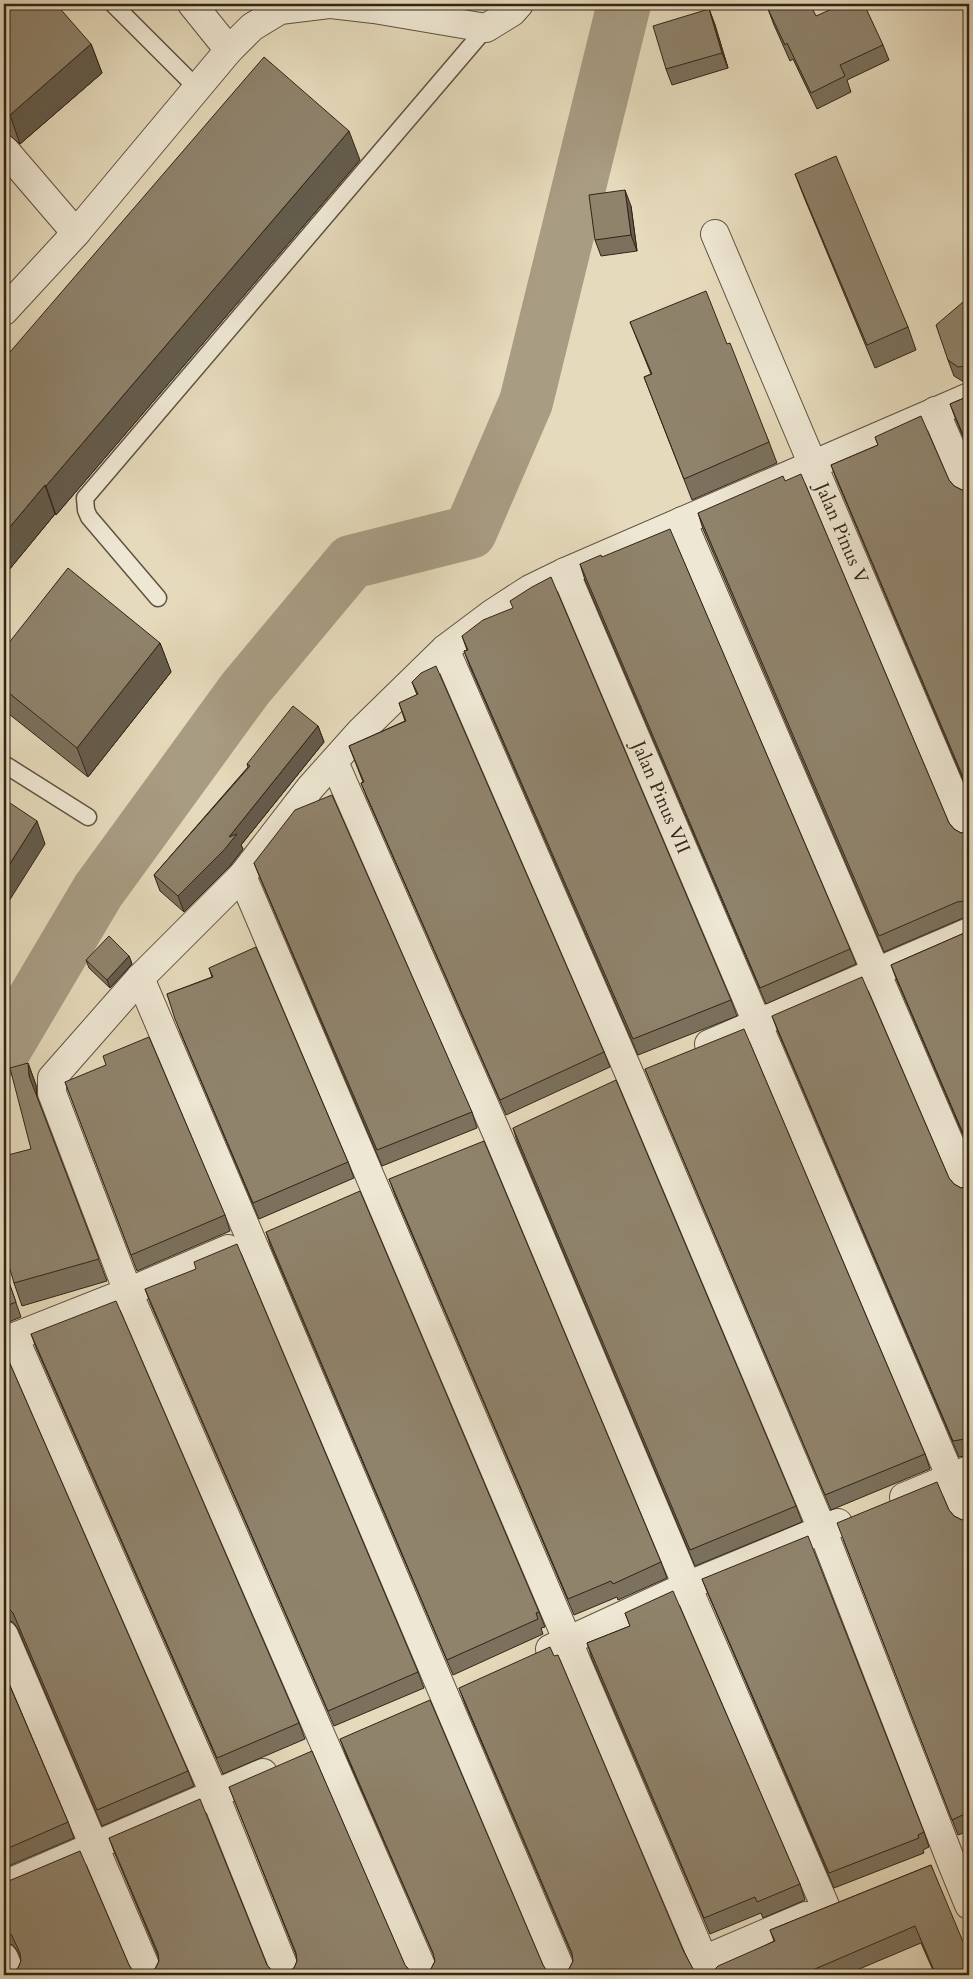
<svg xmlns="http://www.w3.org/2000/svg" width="973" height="1979" viewBox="0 0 973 1979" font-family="Cardo,serif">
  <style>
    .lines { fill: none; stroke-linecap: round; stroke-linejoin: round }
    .river { stroke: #a89c83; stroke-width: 54 }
    .service-casing { stroke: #5f5240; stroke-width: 19 }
    .minor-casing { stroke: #5f5240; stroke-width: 30 }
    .service { stroke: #eee7d3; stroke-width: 16 }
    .minor { stroke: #eee7d3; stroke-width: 28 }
    .wall { fill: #7b715d; stroke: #322417 }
    .shaded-wall { fill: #645c4c; stroke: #322417 }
    .building { fill: #8f836c; stroke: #322417 }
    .labels { text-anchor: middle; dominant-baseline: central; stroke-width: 4; stroke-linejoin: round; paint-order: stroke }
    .street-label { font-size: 19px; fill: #322417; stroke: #eee7d3 }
  </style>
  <rect width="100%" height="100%" fill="#e5dabb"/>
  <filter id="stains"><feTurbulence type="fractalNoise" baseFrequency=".004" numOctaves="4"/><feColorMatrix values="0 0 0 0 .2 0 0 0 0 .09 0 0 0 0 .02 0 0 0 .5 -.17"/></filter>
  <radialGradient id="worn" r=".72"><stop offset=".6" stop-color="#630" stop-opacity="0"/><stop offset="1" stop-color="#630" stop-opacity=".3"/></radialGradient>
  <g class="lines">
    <!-- river -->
    <path class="river" d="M 4,1050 L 98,891 L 245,689 L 351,562 L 470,532 L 526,402 L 624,4"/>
    <!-- service casing -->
    <g class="service-casing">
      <g id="service">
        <path d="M 113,4 L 197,88"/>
        <path d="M 158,598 L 89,517 L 86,510 L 85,498 L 486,28"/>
        <path d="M 4,764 L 88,817"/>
      </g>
    </g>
    <!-- minor casing -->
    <g class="minor-casing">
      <g id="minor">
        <path d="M 192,4 L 229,50"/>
        <path d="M 331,4 L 374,9 L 486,28 L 512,12 L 519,4"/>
        <path d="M 4,149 L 76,233"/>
        <path id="s1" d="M 715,234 L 969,833"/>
        <path d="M 4,311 L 76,233 L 229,50 L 252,27 L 280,10 L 329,4"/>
        <path d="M 935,411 L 969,490"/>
        <path d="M 682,521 L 969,1188"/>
        <path id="s2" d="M 565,572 L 969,1520"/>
        <path d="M 445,649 L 630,1075 L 822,1529 L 951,1861 L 969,1905"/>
        <path d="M 334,762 L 498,1136 L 687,1586 L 826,1908"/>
        <path d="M 242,876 L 710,1975"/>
        <path d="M 140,978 L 563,1975"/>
        <path d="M 709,1044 L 969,932"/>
        <path d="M 14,1337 L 214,1793 L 287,1975"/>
        <path d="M 4,1341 L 128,1292 L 228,1249"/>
        <path d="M 904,1497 L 969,1470"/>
        <path d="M 4,1635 L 149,1975"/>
        <path d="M 550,1649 L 687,1586 L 838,1523"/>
        <path d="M 4,1885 L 263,1773"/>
        <path d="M 4,1958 L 11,1975"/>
        <path d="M 703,1960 L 806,1916"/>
        <path d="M 425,1975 L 128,1292 L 52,1093 L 52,1078 L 140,978 L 242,876 L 310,788 L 360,732 L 445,649 L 493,613 L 530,589 L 565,572 L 969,397"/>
      </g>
    </g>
    <!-- service -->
    <use href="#service" class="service"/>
    <!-- minor -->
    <use href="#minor" class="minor"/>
  </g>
  <!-- wall -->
  <g class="wall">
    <path d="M 4,4 L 91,44 L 102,73 L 20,144 L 8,134 L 4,130 Z"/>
    <path d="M 709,9 L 715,25 L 728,68 L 672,85 L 666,69 Z"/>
    <path d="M 768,9 L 816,16 L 883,45 L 889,60 L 847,80 L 851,92 L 817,109 L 793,59 L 790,61 L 774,25 Z"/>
    <path d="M 360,160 L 56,515 L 55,514 L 4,576 L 4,359 Z"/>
    <path d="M 795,174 L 908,327 L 916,350 L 875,368 L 804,197 Z"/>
    <path d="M 631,206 L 637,251 L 601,256 L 595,240 Z"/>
    <path d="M 969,301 L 969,382 L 964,382 L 954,376 L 948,360 Z"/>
    <path d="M 630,322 L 727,344 L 769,442 L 777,463 L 692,500 L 644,377 L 651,374 Z"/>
    <path d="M 969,396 L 969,451 L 956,420 L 950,404 Z"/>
    <path d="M 875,437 L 949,480 L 954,486 L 962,490 L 969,488 L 969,794 L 837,481 L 831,465 L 878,445 Z"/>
    <path d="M 698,513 L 954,829 L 961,833 L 969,831 L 969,917 L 963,918 L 884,952 L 703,529 Z"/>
    <path d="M 580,564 L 850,949 L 856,964 L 766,1004 L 585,580 Z"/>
    <path d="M 462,636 L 731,1000 L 737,1016 L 638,1055 L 470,667 L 464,651 L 467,650 Z"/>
    <path d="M 160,643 L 171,672 L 88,777 L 4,710 L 4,649 Z"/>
    <path d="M 412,682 L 604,1052 L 610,1067 L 506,1115 L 367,798 L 361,783 L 363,782 L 349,746 L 405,721 L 399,703 L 417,695 Z"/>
    <path d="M 318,726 L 324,742 L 241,845 L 243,849 L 230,866 L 184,912 L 160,891 L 154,875 L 248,767 L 247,764 Z"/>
    <path d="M 254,863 L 472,1112 L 477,1128 L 382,1166 L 260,878 Z"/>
    <path d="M 969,931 L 969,1149 L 897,981 L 891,965 Z"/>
    <path d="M 129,956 L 132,964 L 110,988 L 89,968 L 86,960 Z"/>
    <path d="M 209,968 L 348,1162 L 354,1178 L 259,1219 L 181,1034 L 167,994 L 212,977 Z"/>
    <path d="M 772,1016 L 949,1178 L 954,1184 L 961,1188 L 969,1186 L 969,1455 L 959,1457 L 778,1032 Z"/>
    <path d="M 28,1063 L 36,1085 L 37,1097 L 107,1281 L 22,1306 L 14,1283 L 31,1149 Z"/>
    <path d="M 645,1069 L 925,1454 L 930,1469 L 831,1510 L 651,1084 Z"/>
    <path d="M 65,1082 L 225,1215 L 230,1231 L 137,1271 Z"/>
    <path d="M 513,1128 L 796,1506 L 802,1522 L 695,1566 L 518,1144 Z"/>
    <path d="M 389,1179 L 661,1562 L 667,1578 L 618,1600 L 617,1597 L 574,1615 L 395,1195 Z"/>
    <path d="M 266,1232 L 539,1612 L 545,1627 L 541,1628 L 543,1634 L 453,1675 L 271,1247 Z"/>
    <path d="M 7,1277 L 21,1317 L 4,1324 L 4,1278 Z"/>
    <path d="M 145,1289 L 418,1672 L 424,1688 L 334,1726 L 151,1305 Z"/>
    <path d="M 31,1334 L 299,1723 L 305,1739 L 223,1774 L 37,1350 Z"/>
    <path d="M 4,1408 L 188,1771 L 194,1786 L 102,1826 L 18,1629 L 13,1622 L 4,1619 Z"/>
    <path d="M 949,1510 L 954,1516 L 962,1520 L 969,1518 L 969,1831 L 958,1835 L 843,1539 Z"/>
    <path d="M 702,1579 L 924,1832 L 929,1847 L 923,1850 L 924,1853 L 834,1888 L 708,1594 Z"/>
    <path d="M 625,1613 L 800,1884 L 805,1900 L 763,1918 L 761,1913 L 710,1934 L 592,1659 L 587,1643 L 630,1626 Z"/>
    <path d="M 4,1672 L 68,1822 L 74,1838 L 4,1868 Z"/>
    <path d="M 459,1688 L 683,1950 L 694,1971 L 702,1974 L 711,1973 L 774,1941 L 770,1930 L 931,1865 L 969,1975 L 935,1975 L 921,1943 L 845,1975 L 4,1975 L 12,1973 L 18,1968 L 21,1961 L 20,1956 L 18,1952 L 13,1945 L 5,1943 L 4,1939 L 4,1883 L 129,1965 L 133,1971 L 141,1974 L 149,1973 L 155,1969 L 159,1961 L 158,1956 L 115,1854 L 109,1838 L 267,1965 L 272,1971 L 279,1974 L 287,1973 L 294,1968 L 297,1961 L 296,1955 L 229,1787 L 405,1965 L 410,1971 L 417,1974 L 425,1973 L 431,1969 L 435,1961 L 434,1956 L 346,1755 L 340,1739 L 547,1971 L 555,1974 L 563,1973 L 569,1969 L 573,1961 L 572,1956 L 465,1704 Z"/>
  </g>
  <!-- shaded-wall -->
  <g class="shaded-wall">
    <path d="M 709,9 L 715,25 L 728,68 L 722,53 Z"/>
    <path d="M 91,44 L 102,73 L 20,144 L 10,115 Z"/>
    <path d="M 349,131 L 360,160 L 56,515 L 46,486 Z"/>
    <path d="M 625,190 L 631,206 L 637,251 L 631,235 Z"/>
    <path d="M 4,232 L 9,245 L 4,251 Z"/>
    <path d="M 45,485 L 55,514 L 4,576 L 4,534 Z"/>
    <path d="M 160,643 L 171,672 L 88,777 L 77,748 Z"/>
    <path d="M 318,726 L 324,742 L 241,845 L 243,849 L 230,866 L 184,912 L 178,896 L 229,837 Z"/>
    <path d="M 37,821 L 45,844 L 4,909 L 4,873 Z"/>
    <path d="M 129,956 L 132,964 L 110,988 L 107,980 Z"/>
    <path d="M 28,1063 L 36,1085 L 37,1099 L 29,1076 Z"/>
  </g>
  <!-- building -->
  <g class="building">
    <path d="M 4,4 L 56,4 L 91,44 L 10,115 L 4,110 Z"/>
    <path d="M 780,4 L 810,4 L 816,16 L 843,4 L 864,4 L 883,45 L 840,65 L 845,76 L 811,93 L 787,43 L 785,45 L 768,9 Z"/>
    <path d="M 709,9 L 722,53 L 666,69 L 653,26 Z"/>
    <path d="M 264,57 L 349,131 L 46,486 L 45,485 L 4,534 L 4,359 Z"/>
    <path d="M 836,156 L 908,327 L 867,345 L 795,174 Z"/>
    <path d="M 625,190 L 631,235 L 595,240 L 589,195 Z"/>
    <path d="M 706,291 L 727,344 L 730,343 L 769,442 L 684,479 L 644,377 L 652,374 L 630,322 Z"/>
    <path d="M 969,301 L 969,367 L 966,366 L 958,367 L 948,360 L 936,325 L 963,302 Z"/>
    <path d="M 969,396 L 969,449 L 950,404 Z"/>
    <path d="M 921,416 L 949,480 L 954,486 L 962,490 L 969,488 L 969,791 L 831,465 L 878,445 L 875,437 Z"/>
    <path d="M 801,474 L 949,823 L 954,829 L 961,833 L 969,831 L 969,902 L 965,901 L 957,902 L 879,936 L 698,513 L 783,476 L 785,481 Z"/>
    <path d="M 670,529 L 850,949 L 760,988 L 580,564 L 601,555 L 602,557 Z"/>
    <path d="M 68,568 L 160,643 L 77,748 L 4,689 L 4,649 Z"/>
    <path d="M 551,577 L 731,1000 L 633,1039 L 464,651 L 468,650 L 462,636 L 483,620 L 513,608 L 510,601 L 532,587 Z"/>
    <path d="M 436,666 L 604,1052 L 500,1100 L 361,783 L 364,782 L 349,746 L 406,721 L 399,703 L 418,694 L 412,682 L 421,673 Z"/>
    <path d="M 293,706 L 318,726 L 229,837 L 237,834 L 224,850 L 178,896 L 154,875 L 250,766 L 247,764 Z"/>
    <path d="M 332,795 L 472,1112 L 377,1150 L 254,863 L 295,810 Z"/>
    <path d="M 4,799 L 37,821 L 4,873 Z"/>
    <path d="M 969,931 L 969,1147 L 891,965 Z"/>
    <path d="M 109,936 L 129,956 L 107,980 L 86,960 Z"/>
    <path d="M 256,947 L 348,1162 L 253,1203 L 175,1019 L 167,994 L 213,977 L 209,968 Z"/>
    <path d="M 862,977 L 949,1178 L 954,1184 L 961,1188 L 969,1186 L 969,1440 L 965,1439 L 953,1441 L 772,1016 Z"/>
    <path d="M 744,1029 L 925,1454 L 825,1495 L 645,1069 Z"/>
    <path d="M 149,1037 L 225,1215 L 131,1255 L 65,1082 L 106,1065 L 103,1056 Z"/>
    <path d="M 28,1063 L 29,1076 L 99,1259 L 14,1283 L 4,1249 L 4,1156 L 31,1149 L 10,1068 Z"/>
    <path d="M 616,1080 L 796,1506 L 690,1550 L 513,1128 Z"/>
    <path d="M 484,1141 L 661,1562 L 613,1584 L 611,1581 L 568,1599 L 389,1179 Z"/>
    <path d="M 360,1191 L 539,1612 L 536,1613 L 538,1619 L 447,1660 L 266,1232 Z"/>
    <path d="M 237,1244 L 418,1672 L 328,1711 L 145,1289 L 196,1269 L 194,1262 Z"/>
    <path d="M 7,1277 L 16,1302 L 4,1307 L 4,1278 Z"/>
    <path d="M 116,1301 L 299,1723 L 217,1758 L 31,1334 Z"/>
    <path d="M 4,1350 L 188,1771 L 97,1810 L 13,1613 L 7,1607 L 4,1606 Z"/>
    <path d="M 969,1468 L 969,1478 L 966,1470 Z"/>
    <path d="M 937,1482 L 949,1510 L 954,1516 L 962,1520 L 969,1518 L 969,1812 L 952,1820 L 837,1523 Z"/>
    <path d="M 808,1536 L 924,1832 L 918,1835 L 919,1838 L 829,1873 L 702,1579 Z"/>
    <path d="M 673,1591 L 800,1884 L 757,1902 L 755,1897 L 704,1918 L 587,1643 L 630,1626 L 625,1613 Z"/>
    <path d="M 550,1647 L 554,1656 L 558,1655 L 683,1950 L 694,1971 L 702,1974 L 711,1973 L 718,1966 L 775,1941 L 770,1930 L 931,1865 L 969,1956 L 969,1975 L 936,1975 L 915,1926 L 801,1975 L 4,1975 L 4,1974 L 12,1973 L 18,1968 L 21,1961 L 20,1953 L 12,1936 L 7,1929 L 4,1928 L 4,1883 L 80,1851 L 129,1965 L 133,1971 L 141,1974 L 149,1973 L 155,1969 L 159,1961 L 158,1953 L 109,1838 L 200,1799 L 267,1965 L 272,1971 L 279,1974 L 287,1973 L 294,1968 L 297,1961 L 296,1953 L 229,1787 L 312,1751 L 405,1965 L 410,1971 L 417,1974 L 425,1973 L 431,1969 L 435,1961 L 433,1953 L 340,1739 L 430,1700 L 543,1965 L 547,1971 L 555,1974 L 563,1973 L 569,1969 L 573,1961 L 572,1953 L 459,1688 Z"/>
    <path d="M 4,1672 L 68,1822 L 4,1850 Z"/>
  </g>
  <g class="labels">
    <!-- street labels -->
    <g class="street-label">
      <text stroke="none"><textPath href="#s1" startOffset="325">Jalan Pinus V</textPath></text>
      <text stroke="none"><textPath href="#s2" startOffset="245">Jalan Pinus VII</textPath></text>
    </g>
  </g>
  <!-- margin -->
  <rect width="973" height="1979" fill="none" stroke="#e5dabb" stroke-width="20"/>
  <rect x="5" y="5" width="963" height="1969" fill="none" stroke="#322417" stroke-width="2.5"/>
  <rect x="10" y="10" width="953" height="1959" fill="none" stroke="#322417"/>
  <rect width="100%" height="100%" filter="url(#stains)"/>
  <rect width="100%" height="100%" fill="url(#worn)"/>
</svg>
